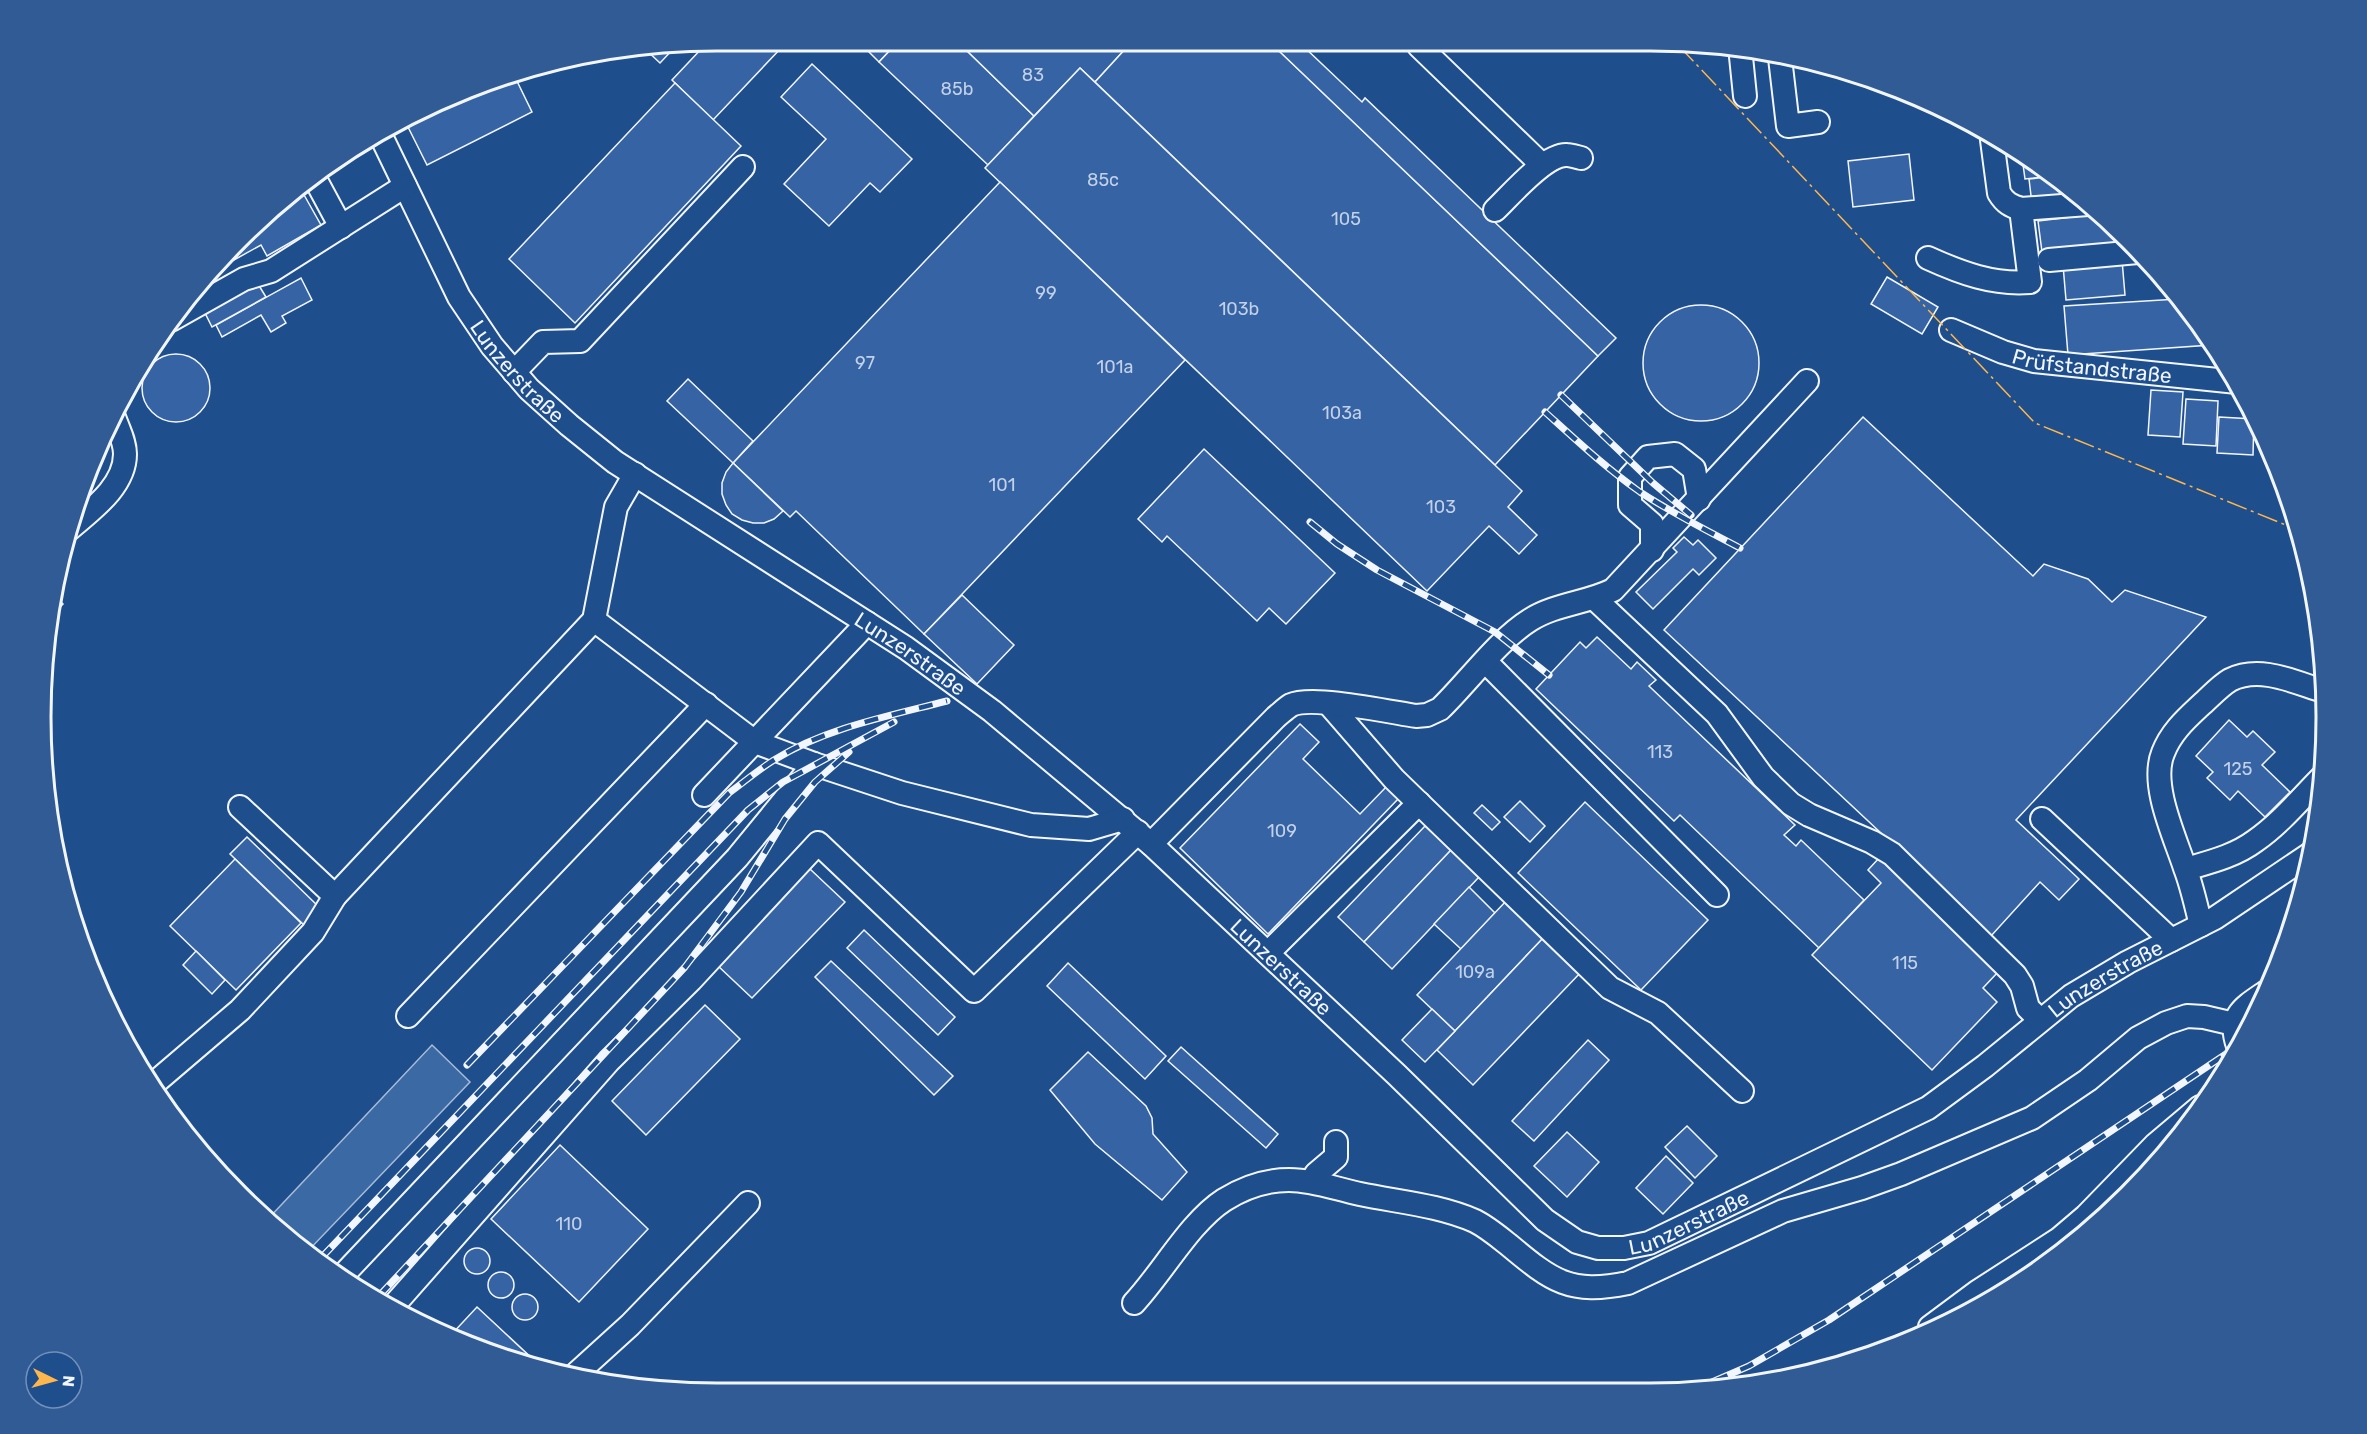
<svg xmlns="http://www.w3.org/2000/svg" width="2367" height="1434" viewBox="0 0 2367 1434" font-family="Rubik,sans-serif">
  <style>
    .water { fill: #3b69a3; stroke: #a8bbd7; stroke-width: 1.5 }
    .building { fill: #3563a3; stroke: #f2f6ff; stroke-width: 1.5 }
    .lines { fill: none; stroke-linecap: round; stroke-linejoin: round }
    .minor-casing { stroke: #f2f6ff; stroke-width: 26 }
    .minor { stroke: #1f4e8c; stroke-width: 22 }
    .rail-casing { stroke: #f2f6ff; stroke-width: 7 }
    .rail { stroke: #1f4e8c; stroke-width: 4.5; stroke-dasharray: 14; stroke-linecap: butt }
    .power { stroke: #ffb74d; stroke-width: 1.5; stroke-dasharray: 21 4.5 3 4.5; stroke-linecap: butt }
    .labels { text-anchor: middle; dominant-baseline: central; stroke-width: 4.5; stroke-linejoin: round; paint-order: stroke }
    .number-label { font-size: 18px; fill: #c3d1e8 }
    .street-label { font-size: 21px; fill: #f2f6ff; stroke: #1f4e8c }
    .rim { fill: none; stroke: #f2f6ff; stroke-width: 3 }
  </style>
  <rect width="100%" height="100%" fill="#1f4e8c"/>
  <!-- water -->
  <path class="water" d="M 432,1045 L 470,1082 L 305,1254 L 267,1220 Z"/>
  <!-- building -->
  <g class="building">
    <path d="M 642,46 L 676,46 L 660,63 Z"/>
    <path d="M 704,46 L 783,46 L 713,120 L 672,80 Z"/>
    <path d="M 863,46 L 894,46 L 879,62 Z"/>
    <path d="M 894,46 L 962,46 L 1034,116 L 988,165 L 879,62 Z"/>
    <path d="M 962,46 L 1128,46 L 1095,82 L 1080,68 L 1034,116 Z"/>
    <path d="M 1128,46 L 1274,46 L 1598,356 L 1495,465 L 1095,82 Z"/>
    <path d="M 1282,46 L 1303,46 L 1362,102 L 1365,98 L 1616,338 L 1598,356 L 1278,50 Z"/>
    <path d="M 812,64 L 912,159 L 880,192 L 870,183 L 829,226 L 784,184 L 826,139 L 781,97 Z"/>
    <path d="M 1080,68 L 1522,491 L 1508,507 L 1537,535 L 1519,554 L 1489,526 L 1427,591 L 985,168 Z"/>
    <path d="M 513,73 L 532,112 L 427,165 L 404,119 L 417,110 L 500,76 Z"/>
    <path d="M 675,83 L 741,146 L 575,323 L 509,259 Z"/>
    <path d="M 1909,154 L 1914,200 L 1853,207 L 1848,161 Z"/>
    <path d="M 2022,157 L 2054,176 L 2025,179 Z"/>
    <path d="M 2054,176 L 2081,198 L 2032,204 L 2029,179 Z"/>
    <path d="M 1000,182 L 1185,360 L 924,634 L 796,511 L 790,517 L 733,463 Z"/>
    <path d="M 299,186 L 321,225 L 267,256 L 261,245 L 214,271 Z"/>
    <path d="M 2097,214 L 2127,241 L 2042,252 L 2038,221 Z"/>
    <path d="M 2122,260 L 2125,295 L 2066,300 L 2063,265 Z"/>
    <path d="M 1887,277 L 1938,307 L 1922,334 L 1871,304 Z"/>
    <path d="M 301,278 L 312,300 L 282,316 L 286,323 L 271,332 L 261,315 L 222,337 L 216,325 Z"/>
    <path d="M 258,284 L 266,297 L 212,327 L 205,313 Z"/>
    <path d="M 2178,299 L 2211,345 L 2068,355 L 2064,306 Z"/>
    <circle cx="1701" cy="363" r="58"/>
    <circle cx="176" cy="388" r="34"/>
    <path d="M 688,379 L 753,441 L 733,463 L 667,401 Z"/>
    <path d="M 2151,390 L 2183,392 L 2180,437 L 2148,435 Z"/>
    <path d="M 2186,399 L 2218,401 L 2216,446 L 2183,444 Z"/>
    <path d="M 1863,417 L 2033,576 L 2044,564 L 2088,579 L 2112,602 L 2125,590 L 2206,617 L 2016,820 L 2079,879 L 2059,900 L 2040,882 L 1991,936 L 1664,630 Z"/>
    <path d="M 2219,417 L 2254,419 L 2253,455 L 2217,453 Z"/>
    <path d="M 1204,449 L 1335,573 L 1286,624 L 1269,608 L 1257,621 L 1167,536 L 1162,542 L 1138,519 Z"/>
    <path d="M 733,463 L 783,511 L 774,519 L 764,523 L 753,523 L 742,520 L 732,514 L 726,505 L 722,494 L 722,483 L 726,472 Z"/>
    <path d="M 1684,537 L 1693,545 L 1698,540 L 1716,558 L 1699,575 L 1693,569 L 1653,609 L 1636,592 L 1677,552 L 1673,548 Z"/>
    <path d="M 53,594 L 63,604 L 50,618 Z"/>
    <path d="M 962,595 L 1014,645 L 977,684 L 924,634 Z"/>
    <path d="M 1597,637 L 1631,669 L 1637,662 L 1656,680 L 1649,686 L 1795,825 L 1784,835 L 1796,846 L 1801,840 L 1864,900 L 1819,948 L 1680,815 L 1674,821 L 1536,689 L 1580,642 L 1586,648 Z"/>
    <path d="M 2229,720 L 2247,737 L 2253,731 L 2275,752 L 2262,765 L 2290,792 L 2265,817 L 2238,791 L 2230,800 L 2207,778 L 2213,772 L 2196,756 Z"/>
    <path d="M 1300,724 L 1319,742 L 1303,759 L 1360,814 L 1387,786 L 1399,798 L 1268,934 L 1180,848 Z"/>
    <path d="M 1520,801 L 1545,826 L 1530,842 L 1504,817 Z"/>
    <path d="M 1585,802 L 1708,920 L 1641,990 L 1518,873 Z"/>
    <path d="M 1482,805 L 1500,822 L 1492,830 L 1474,813 Z"/>
    <path d="M 1425,826 L 1451,850 L 1364,942 L 1338,917 Z"/>
    <path d="M 247,837 L 320,908 L 304,925 L 230,854 Z"/>
    <path d="M 1451,850 L 1479,877 L 1392,969 L 1364,942 Z"/>
    <path d="M 1879,858 L 1998,972 L 1983,988 L 1997,1002 L 1932,1070 L 1812,955 L 1881,883 L 1868,870 Z"/>
    <path d="M 235,859 L 301,923 L 236,990 L 170,926 Z"/>
    <path d="M 810,869 L 845,902 L 752,998 L 717,965 Z"/>
    <path d="M 1469,887 L 1495,913 L 1461,949 L 1434,924 Z"/>
    <path d="M 1507,900 L 1545,936 L 1455,1031 L 1417,995 Z"/>
    <path d="M 864,930 L 955,1017 L 938,1035 L 847,948 Z"/>
    <path d="M 1545,936 L 1582,971 L 1473,1085 L 1437,1050 Z"/>
    <path d="M 196,951 L 225,980 L 212,994 L 183,965 Z"/>
    <path d="M 831,961 L 953,1076 L 934,1095 L 815,977 Z"/>
    <path d="M 1068,963 L 1166,1056 L 1145,1079 L 1047,986 Z"/>
    <path d="M 705,1005 L 740,1039 L 646,1135 L 612,1101 Z"/>
    <path d="M 1432,1009 L 1455,1031 L 1425,1062 L 1402,1040 Z"/>
    <path d="M 1588,1040 L 1609,1060 L 1534,1141 L 1512,1121 Z"/>
    <path d="M 1181,1047 L 1278,1134 L 1266,1148 L 1168,1061 Z"/>
    <path d="M 1088,1052 L 1146,1106 L 1152,1118 L 1153,1134 L 1187,1172 L 1162,1200 L 1095,1144 L 1050,1090 Z"/>
    <path d="M 1687,1126 L 1717,1156 L 1695,1178 L 1665,1147 Z"/>
    <path d="M 1567,1132 L 1599,1162 L 1567,1197 L 1534,1166 Z"/>
    <path d="M 560,1145 L 648,1229 L 579,1302 L 491,1219 Z"/>
    <path d="M 1666,1156 L 1693,1183 L 1663,1214 L 1636,1188 Z"/>
    <circle cx="477" cy="1261" r="13"/>
    <circle cx="501" cy="1285" r="13"/>
    <circle cx="525" cy="1307" r="13"/>
    <path d="M 477,1307 L 536,1362 L 535,1363 L 458,1342 L 449,1337 Z"/>
  </g>
  <g class="lines">
    <!-- minor casing -->
    <g class="minor-casing">
      <g id="minor">
        <path d="M 1419,46 L 1542,165"/>
        <path d="M 1740,47 L 1745,96"/>
        <path d="M 1780,58 L 1788,126 L 1818,122"/>
        <path id="s1" d="M 380,134 L 459,297 L 492,346 L 529,389 L 569,425 L 615,462 L 906,648 L 992,711 L 1151,844 L 1397,1075 L 1545,1220 L 1577,1242 L 1598,1248 L 1624,1248 L 1649,1243 L 1928,1108 L 1985,1066 L 2071,996 L 2128,962 L 2215,918 L 2310,854"/>
        <path d="M 1992,140 L 1999,193 C 2005,203 2011,206 2021,209 L 2088,204"/>
        <path d="M 313,175 L 341,227"/>
        <path d="M 1495,210 C 1511,195 1545,154 1567,155 C 1571,155 1577,157 1581,158"/>
        <path d="M 1928,258 C 1961,273 1993,285 2030,282 L 2021,209"/>
        <path d="M 2049,260 L 2138,252"/>
        <path d="M 171,320 L 244,279 L 271,271 L 405,186"/>
        <path id="s2" d="M 1951,330 L 2003,352 L 2034,361 L 2237,382"/>
        <path d="M 514,372 L 543,342 L 580,341 L 743,167"/>
        <path d="M 68,530 C 90,511 125,487 125,454 C 125,440 117,427 113,414"/>
        <path d="M 1652,550 L 1652,524 L 1630,505 L 1630,477 L 1648,457 L 1675,454 L 1694,469 L 1699,499"/>
        <path d="M 1595,599 L 1717,714 L 1763,777 L 1791,804 L 1809,815 L 1872,842 L 1892,854 L 2015,975 L 2022,986 L 2028,1008 L 2040,1020"/>
        <path d="M 594,620 L 755,742 L 814,764 L 902,793 L 1031,825 L 1089,829 L 1123,819"/>
        <path d="M 1486,662 L 1717,895"/>
        <path d="M 1328,703 L 1394,779 L 1610,988 L 1658,1013 L 1742,1091"/>
        <path d="M 704,795 L 867,623"/>
        <path d="M 240,807 L 335,896 L 594,620 L 616,507 L 635,474"/>
        <path d="M 2042,819 L 2171,940"/>
        <path d="M 1151,844 L 1276,717 C 1281,713 1286,708 1291,705 C 1312,695 1390,712 1416,716 L 1427,715 L 1440,709 C 1468,682 1498,640 1530,620 C 1555,604 1587,603 1613,590 L 1807,381"/>
        <path d="M 2186,869 C 2210,862 2235,856 2255,841 C 2281,823 2301,798 2323,776"/>
        <path d="M 2201,925 C 2196,906 2192,886 2185,868 C 2175,837 2150,785 2163,753 C 2171,732 2186,719 2202,704 C 2211,696 2220,686 2230,680 C 2260,665 2294,682 2323,691"/>
        <path d="M 1268,953 L 1419,803"/>
        <path d="M 408,1016 L 706,704"/>
        <path d="M 2238,1046 C 2227,1016 2244,1007 2266,992"/>
        <path d="M 151,1086 L 240,1010 L 313,932 L 335,896"/>
        <path d="M 1311,1182 L 1316,1174 L 1336,1157 L 1336,1142"/>
        <path d="M 343,1275 L 737,858 L 814,764"/>
        <path d="M 1134,1303 C 1163,1272 1190,1222 1224,1200 C 1243,1188 1266,1180 1289,1180 C 1313,1180 1336,1189 1360,1194 C 1398,1202 1439,1205 1475,1221 C 1487,1227 1499,1237 1509,1245 C 1552,1281 1570,1295 1628,1283 L 1783,1211 L 1862,1188 L 1901,1174 L 2032,1118 L 2088,1080 L 2138,1038 L 2166,1023 L 2187,1016 L 2204,1017 L 2234,1024"/>
        <path d="M 394,1305 L 609,1061 L 691,980 L 818,843 L 974,991 L 1138,832"/>
        <path d="M 1930,1327 L 1977,1292 L 2059,1239 L 2086,1216 L 2155,1145 L 2200,1107"/>
        <path d="M 576,1374 L 630,1325 L 748,1203"/>
      </g>
    </g>
    <!-- minor -->
    <use href="#minor" class="minor"/>
    <!-- rail casing -->
    <g class="rail-casing">
      <g id="rail">
        <path d="M 1561,395 L 1653,483 L 1691,515"/>
        <path d="M 1545,412 C 1576,440 1606,468 1640,492 C 1672,513 1706,530 1740,548"/>
        <path d="M 1310,522 L 1337,544 L 1377,570 L 1495,632 L 1549,675"/>
        <path d="M 467,1065 L 729,793 C 744,782 758,770 774,760 C 825,728 889,716 947,701"/>
        <path d="M 321,1258 L 748,810 L 783,782 L 894,722"/>
        <path d="M 379,1296 L 685,967 L 741,892 L 785,819 L 815,782 L 849,752"/>
        <path d="M 1689,1392 L 1749,1366 L 1829,1320 L 2238,1046"/>
      </g>
    </g>
    <!-- rail -->
    <use href="#rail" class="rail"/>
    <!-- power -->
    <path class="power" d="M 1679,46 L 2035,423 L 2298,530"/>
  </g>
  <g class="labels">
    <!-- number labels -->
    <g class="number-label">
      <text x="1033" y="75">83</text>
      <text x="957" y="89">85b</text>
      <text x="1103" y="180">85c</text>
      <text x="1346" y="219">105</text>
      <text x="1046" y="293">99</text>
      <text x="1239" y="309">103b</text>
      <text x="865" y="363">97</text>
      <text x="1115" y="367">101a</text>
      <text x="1342" y="413">103a</text>
      <text x="1002" y="485">101</text>
      <text x="1441" y="507">103</text>
      <text x="1660" y="752">113</text>
      <text x="2238" y="769">125</text>
      <text x="1282" y="831">109</text>
      <text x="1905" y="963">115</text>
      <text x="1475" y="972">109a</text>
      <text x="569" y="1224">110</text>
    </g>
    <!-- street labels -->
    <g class="street-label">
      <text stroke="none"><textPath href="#s2" startOffset="147">Prüfstandstraße</textPath></text>
      <text stroke="none"><textPath href="#s1" startOffset="276">Lunzerstraße</textPath></text>
      <text stroke="none"><textPath href="#s1" startOffset="762">Lunzerstraße</textPath></text>
      <text stroke="none"><textPath href="#s1" startOffset="1248">Lunzerstraße</textPath></text>
      <text stroke="none"><textPath href="#s1" startOffset="2256">Lunzerstraße</textPath></text>
      <text stroke="none"><textPath href="#s1" startOffset="1770">Lunzerstraße</textPath></text>
    </g>
  </g>
  <!-- crop -->
  <path d="M0 0H2367V1434H0ZM717 51H1650A666 666 0 0 1 2316 717V717A666 666 0 0 1 1650 1383H717A666 666 0 0 1 51 717V717A666 666 0 0 1 717 51Z" fill="#305b95" fill-rule="evenodd"/>
  <path class="rim" d="M717 51H1650A666 666 0 0 1 2316 717V717A666 666 0 0 1 1650 1383H717A666 666 0 0 1 51 717V717A666 666 0 0 1 717 51Z"/>
  <!-- north arrow -->
  <g transform="translate(54 1380) rotate(95)"><circle r="28" fill="#1f4e8c" stroke="#7391ba" stroke-width="1.5"/>
  <path d="M0-4.5L10 22L0 15L-10 22Z" fill="#ffb74d"/>
  <text y="-9" font-size="16" font-weight="bold" text-anchor="middle" fill="#f2f6ff">N</text>
  </g>
</svg>
